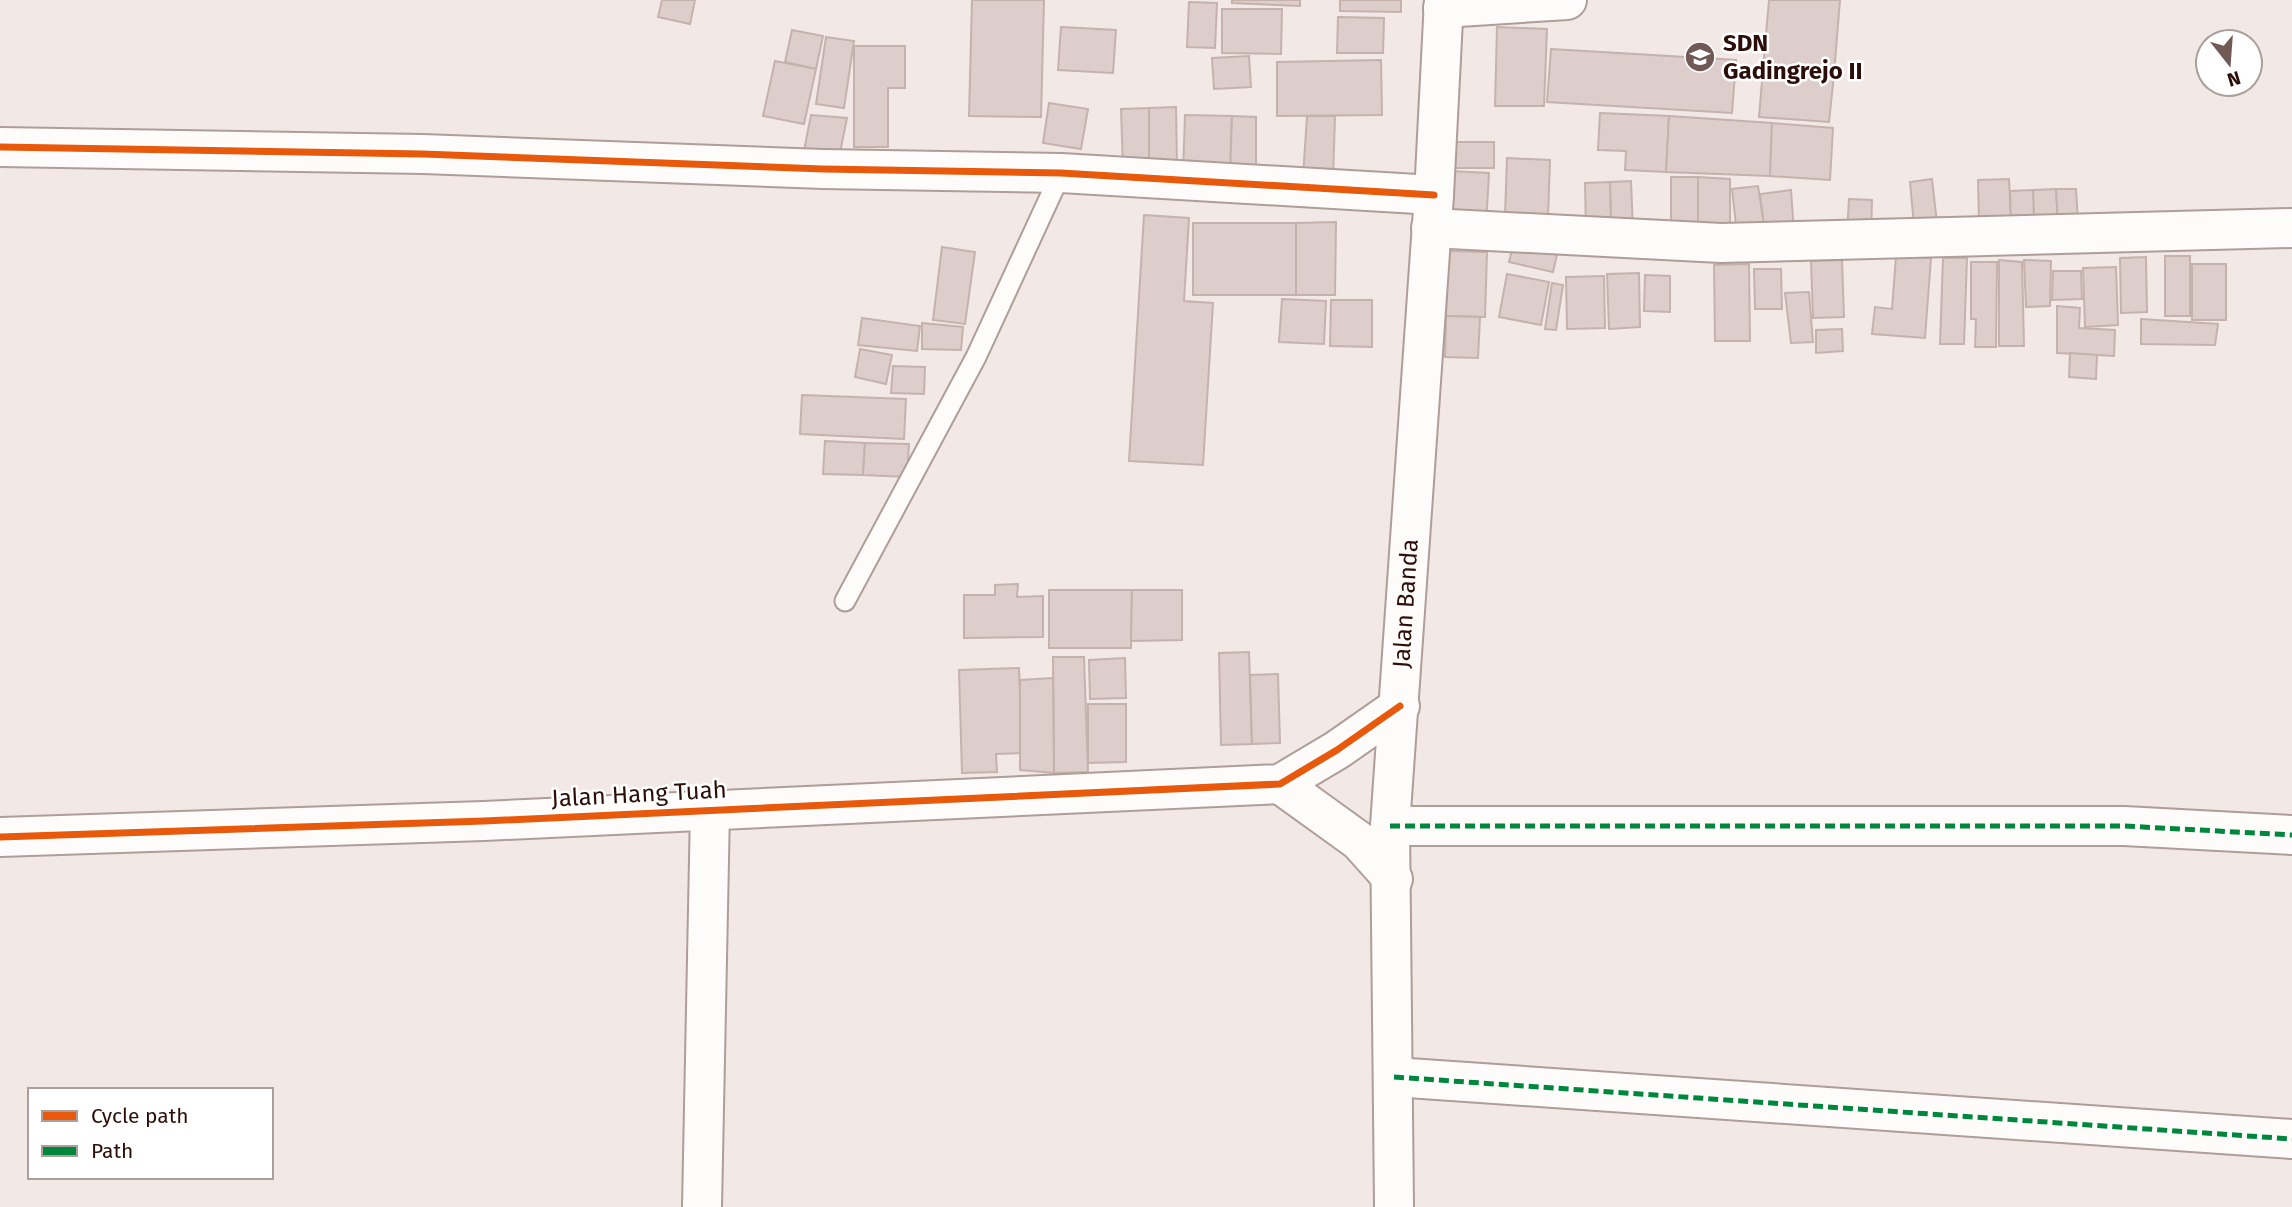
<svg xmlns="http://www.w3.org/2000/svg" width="2292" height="1207" viewBox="0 0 2292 1207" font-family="'Fira Sans',sans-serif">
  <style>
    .building { fill: #dececb; stroke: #c5b2ad; stroke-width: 2 }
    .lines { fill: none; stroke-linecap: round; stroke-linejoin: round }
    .service-casing { stroke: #af9d98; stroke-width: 23 }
    .minor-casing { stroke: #af9d98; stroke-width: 42 }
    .tertiary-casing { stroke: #af9d98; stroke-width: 42 }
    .service { stroke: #fdfcfb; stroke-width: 19 }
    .minor { stroke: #fdfcfb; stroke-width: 38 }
    .tertiary { stroke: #fdfcfb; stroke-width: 38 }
    .quiet { stroke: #00873e; stroke-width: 5; stroke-dasharray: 10 5; stroke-linecap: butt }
    .cycleway-casing { stroke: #fff; stroke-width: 11 }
    .cycleway { stroke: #e8590c; stroke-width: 7 }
    .labels { text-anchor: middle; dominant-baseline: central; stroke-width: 5; stroke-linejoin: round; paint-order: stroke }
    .poi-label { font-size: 24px; font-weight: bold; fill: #2c0e08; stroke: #fff; text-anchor: start }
    .street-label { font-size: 24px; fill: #2c0e08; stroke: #fff }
  </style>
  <rect width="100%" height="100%" fill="#f2e8e6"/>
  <!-- building -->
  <g class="building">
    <path d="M 662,0 L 695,0 L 690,24 L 658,17 Z"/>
    <path d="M 972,0 L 1044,0 L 1041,117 L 969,116 Z"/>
    <path d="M 1232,0 L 1300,0 L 1300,6 L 1232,3 Z"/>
    <path d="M 1340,0 L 1401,0 L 1401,12 L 1340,11 Z"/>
    <path d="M 1769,0 L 1840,0 L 1834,74 L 1763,69 Z"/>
    <path d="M 1189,2 L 1217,3 L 1215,48 L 1187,47 Z"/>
    <path d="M 1222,9 L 1282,9 L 1281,54 L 1222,53 Z"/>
    <path d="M 1338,17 L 1384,18 L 1383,53 L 1337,53 Z"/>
    <path d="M 1061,27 L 1116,30 L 1113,73 L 1058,70 Z"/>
    <path d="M 1497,27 L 1547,29 L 1544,106 L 1495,106 Z"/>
    <path d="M 792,30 L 823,36 L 816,69 L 785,62 Z"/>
    <path d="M 826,37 L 854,41 L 844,108 L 816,104 Z"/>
    <path d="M 854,46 L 905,46 L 905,88 L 888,88 L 888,147 L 854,147 Z"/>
    <path d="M 1551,49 L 1736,60 L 1732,113 L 1547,102 Z"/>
    <path d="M 1249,56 L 1251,87 L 1214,89 L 1212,58 Z"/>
    <path d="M 1381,60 L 1382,115 L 1277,116 L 1277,62 Z"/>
    <path d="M 775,61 L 816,69 L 804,124 L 763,116 Z"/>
    <path d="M 1763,69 L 1834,74 L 1829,122 L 1759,117 Z"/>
    <path d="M 1049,103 L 1088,109 L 1081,149 L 1043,143 Z"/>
    <path d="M 1176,107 L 1177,167 L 1149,168 L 1149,108 Z"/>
    <path d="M 1149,108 L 1149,168 L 1123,169 L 1121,109 Z"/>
    <path d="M 1600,113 L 1669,116 L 1666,172 L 1625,170 L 1626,151 L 1598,150 Z"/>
    <path d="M 811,115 L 847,118 L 838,163 L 802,161 Z"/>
    <path d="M 1185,115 L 1232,116 L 1230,176 L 1183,175 Z"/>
    <path d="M 1232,116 L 1256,117 L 1256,176 L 1230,176 Z"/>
    <path d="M 1307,116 L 1335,116 L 1333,178 L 1303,177 Z"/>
    <path d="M 1669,116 L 1772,123 L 1770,176 L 1666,172 Z"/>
    <path d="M 1772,123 L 1833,128 L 1830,180 L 1770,176 Z"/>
    <path d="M 1442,142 L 1494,142 L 1494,168 L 1441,168 Z"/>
    <path d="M 1507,158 L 1550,160 L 1548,217 L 1505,215 Z"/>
    <path d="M 1450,171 L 1489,173 L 1486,226 L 1447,224 Z"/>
    <rect x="1671" y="177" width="27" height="50"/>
    <path d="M 1698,177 L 1730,179 L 1730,226 L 1698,227 Z"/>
    <path d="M 1932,179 L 1937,223 L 1914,225 L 1910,182 Z"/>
    <path d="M 2009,179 L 2011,220 L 1979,222 L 1978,180 Z"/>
    <path d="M 1631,181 L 1633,231 L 1611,231 L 1610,182 Z"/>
    <path d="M 1610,182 L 1611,231 L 1586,232 L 1585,183 Z"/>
    <path d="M 1758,186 L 1765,230 L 1737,234 L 1732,189 Z"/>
    <path d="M 2056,189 L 2058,223 L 2034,224 L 2033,190 Z"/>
    <path d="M 2056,189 L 2076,189 L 2078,222 L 2058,223 Z"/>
    <path d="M 1791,190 L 1794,232 L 1765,234 L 1760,194 Z"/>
    <path d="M 2033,190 L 2034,224 L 2011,225 L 2010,191 Z"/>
    <path d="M 1849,199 L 1872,200 L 1871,234 L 1847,233 Z"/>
    <path d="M 1144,215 L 1189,218 L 1184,301 L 1213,303 L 1203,465 L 1129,461 Z"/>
    <path d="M 1336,222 L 1335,295 L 1296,295 L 1296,223 Z"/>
    <rect x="1193" y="223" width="103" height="72"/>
    <path d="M 1514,241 L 1558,250 L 1553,272 L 1509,262 Z"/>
    <path d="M 942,247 L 975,252 L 965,324 L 933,320 Z"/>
    <path d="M 1448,251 L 1487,252 L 1485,317 L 1446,316 Z"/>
    <path d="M 1896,256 L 1931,258 L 1925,338 L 1872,334 L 1875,307 L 1892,309 Z"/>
    <rect x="2165" y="256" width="25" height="60"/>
    <path d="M 2146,257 L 2147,312 L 2121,313 L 2120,258 Z"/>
    <path d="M 1943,258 L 1967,258 L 1964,344 L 1940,344 Z"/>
    <path d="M 1842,260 L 1844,317 L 1813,318 L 1811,261 Z"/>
    <path d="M 1999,260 L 2022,262 L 2024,346 L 1999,346 Z"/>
    <path d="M 2024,260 L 2051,261 L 2050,306 L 2026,307 Z"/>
    <path d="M 1971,262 L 1997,262 L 1996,347 L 1975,347 L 1976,319 L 1971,319 Z"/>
    <path d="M 1749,264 L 1750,341 L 1715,341 L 1714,265 Z"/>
    <rect x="2192" y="264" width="34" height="56"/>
    <path d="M 2116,267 L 2118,325 L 2085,327 L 2083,268 Z"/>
    <path d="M 1754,269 L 1781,269 L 1782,309 L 1755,309 Z"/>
    <path d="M 2053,271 L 2081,271 L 2082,299 L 2052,300 Z"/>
    <path d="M 1639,273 L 1640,327 L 1609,329 L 1607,274 Z"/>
    <path d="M 1507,274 L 1549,282 L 1541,325 L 1499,317 Z"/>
    <path d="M 1645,275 L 1670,276 L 1670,312 L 1644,311 Z"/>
    <path d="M 1604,276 L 1605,328 L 1567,329 L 1566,277 Z"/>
    <path d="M 1552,283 L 1563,285 L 1556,330 L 1545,329 Z"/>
    <path d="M 1809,292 L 1813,342 L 1791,343 L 1785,293 Z"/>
    <path d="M 1282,299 L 1326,301 L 1324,344 L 1279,342 Z"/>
    <path d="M 1331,300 L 1372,300 L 1372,347 L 1330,346 Z"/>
    <path d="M 2057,306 L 2080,308 L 2079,328 L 2115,330 L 2114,356 L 2057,353 Z"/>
    <path d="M 1446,316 L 1480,317 L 1478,358 L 1445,357 Z"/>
    <path d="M 862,318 L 920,326 L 917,351 L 858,345 Z"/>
    <path d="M 2141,319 L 2218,324 L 2215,345 L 2141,344 Z"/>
    <path d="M 922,323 L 963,327 L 961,350 L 922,349 Z"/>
    <path d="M 1842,329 L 1843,351 L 1816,353 L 1816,330 Z"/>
    <path d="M 860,349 L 892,355 L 886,384 L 855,377 Z"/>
    <path d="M 2070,353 L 2097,355 L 2096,379 L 2069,377 Z"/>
    <path d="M 893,366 L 925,367 L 924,394 L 891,393 Z"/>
    <path d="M 802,395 L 906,399 L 904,439 L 800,434 Z"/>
    <path d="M 825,441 L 865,443 L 863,475 L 823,474 Z"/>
    <path d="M 865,443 L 909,444 L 907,477 L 863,475 Z"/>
    <path d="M 1018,584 L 1017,597 L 1043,596 L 1043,637 L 964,638 L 964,595 L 995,595 L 995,585 Z"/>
    <path d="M 1049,590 L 1132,590 L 1131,648 L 1049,648 Z"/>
    <path d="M 1132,590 L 1182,590 L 1182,640 L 1131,641 Z"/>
    <path d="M 1249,652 L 1252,744 L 1221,745 L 1219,653 Z"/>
    <path d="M 1053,657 L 1084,657 L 1088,772 L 1054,773 Z"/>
    <path d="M 1125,658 L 1126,698 L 1090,699 L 1089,660 Z"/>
    <path d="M 1019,668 L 1022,753 L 996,754 L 997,772 L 962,773 L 959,670 Z"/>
    <path d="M 1278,674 L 1280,743 L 1252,744 L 1250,675 Z"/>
    <path d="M 1053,678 L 1054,773 L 1020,770 L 1020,680 Z"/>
    <path d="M 1088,704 L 1126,704 L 1126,762 L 1088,763 Z"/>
  </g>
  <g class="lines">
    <!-- service casing -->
    <g class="service-casing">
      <path id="service" d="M 845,601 L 976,357 L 1061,173"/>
    </g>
    <!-- minor casing -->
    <g class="minor-casing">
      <g id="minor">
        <path d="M 1443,8 L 1567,0"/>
        <path d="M 0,147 L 423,154 L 823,169 L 1061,173 L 1434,195"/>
        <path d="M 1431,228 L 1721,243 L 2292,228"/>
        <path d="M 1390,826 L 2124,826 L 2292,835"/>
        <path d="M 1394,1077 L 2292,1139"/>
        <path d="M 702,1207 L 710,810"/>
      </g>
    </g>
    <!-- tertiary casing -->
    <g class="tertiary-casing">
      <g id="tertiary">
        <path d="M 1280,784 L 1359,841 L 1393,879"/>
        <path d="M 0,837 L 484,821 L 1280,784 L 1337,750 L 1400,706"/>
        <path id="s1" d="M 1394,1207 L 1390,826 L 1434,195 L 1444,0"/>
      </g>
    </g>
    <!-- service -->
    <use href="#service" class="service"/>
    <!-- minor -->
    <use href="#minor" class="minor"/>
    <!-- tertiary -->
    <use href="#tertiary" class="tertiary"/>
    <!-- quiet -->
    <g class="quiet">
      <path d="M 1390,826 L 2124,826 L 2292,835"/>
      <path d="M 1394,1077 L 2292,1139"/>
    </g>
    <!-- cycleway casing -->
    <g class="cycleway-casing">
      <g id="cycleway">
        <path d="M 0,147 L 423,154 L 823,169 L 1061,173 L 1434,195"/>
        <path d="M 0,837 L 484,821 L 1280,784 L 1337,750 L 1400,706"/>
      </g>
    </g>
    <!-- cycleway -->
    <use href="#cycleway" class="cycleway"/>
  </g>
  <!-- icons -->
  <defs>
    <g id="school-disc" transform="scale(1.575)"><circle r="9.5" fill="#715a56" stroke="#fff"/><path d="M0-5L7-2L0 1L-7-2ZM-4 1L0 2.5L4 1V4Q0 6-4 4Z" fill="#fff"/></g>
  </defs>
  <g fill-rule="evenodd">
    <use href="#school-disc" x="1700" y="57"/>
  </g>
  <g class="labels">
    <!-- poi labels -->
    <g class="poi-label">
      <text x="1723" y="43">SDN<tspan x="1723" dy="28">Gadingrejo II</tspan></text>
    </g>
    <!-- street labels -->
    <g class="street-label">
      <text stroke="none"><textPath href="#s1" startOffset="604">Jalan Banda</textPath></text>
      <text transform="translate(639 794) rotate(-3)">Jalan Hang Tuah</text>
    </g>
  </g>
  <!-- legend -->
  <rect x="28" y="1088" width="245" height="91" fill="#ffffff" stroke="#ab9f9c" stroke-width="2"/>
  <rect x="42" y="1111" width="35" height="10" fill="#e8590c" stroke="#ab9f9c" stroke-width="2"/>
  <text x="91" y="1123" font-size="21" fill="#2c0e08">Cycle path</text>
  <rect x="42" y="1146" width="35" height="10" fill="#00873e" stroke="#ab9f9c" stroke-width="2"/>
  <text x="91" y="1158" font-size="21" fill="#2c0e08">Path</text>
  <!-- north arrow -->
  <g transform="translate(2229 63) rotate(163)"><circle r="33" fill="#ffffff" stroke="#ab9f9c" stroke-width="2"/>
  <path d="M0-5L12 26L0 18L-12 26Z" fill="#715a56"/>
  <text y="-10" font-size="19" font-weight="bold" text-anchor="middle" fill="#2c0e08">N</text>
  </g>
</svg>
